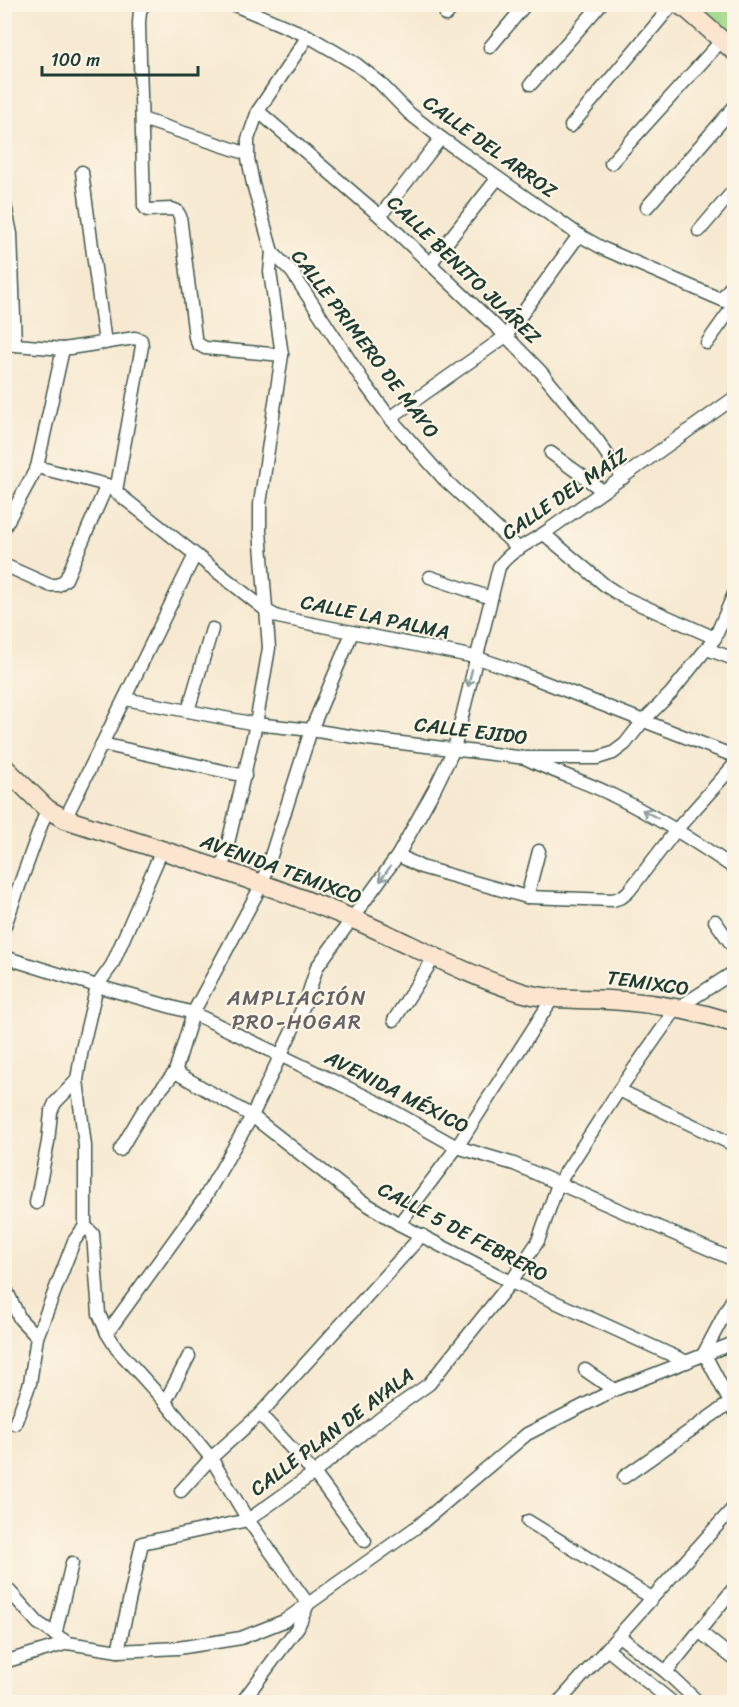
<svg xmlns="http://www.w3.org/2000/svg" width="739" height="1707" viewBox="0 0 739 1707" font-family="Sriracha,sans-serif">
  <style>
    .green { fill: #a1d98b; stroke: #608b60; stroke-width: 1.5 }
    .lines { fill: none; stroke-linecap: round; stroke-linejoin: round }
    .street-casing { stroke: #3f574c; stroke-width: 15 }
    .secondary-casing { stroke: #3f574c; stroke-width: 21 }
    .street { stroke: #fff; stroke-width: 12 }
    .secondary { stroke: #fce5cf; stroke-width: 18 }
    .oneway { stroke: #8f9e9a }
    .labels { text-anchor: middle; dominant-baseline: central; stroke-width: 4.5; stroke-linejoin: round; paint-order: stroke }
    .street-label { font-size: 20px; fill: #1f3d34; stroke: #fcf5e5 }
    .neighbourhood-label { font-size: 21px; letter-spacing: 1.5px; fill: #666368; stroke: #fcf5e5 }
  </style>
  <rect width="100%" height="100%" fill="#fcf5e5"/>
  <filter id="ink" filterUnits="userSpaceOnUse"><feTurbulence type="fractalNoise" baseFrequency=".0167" numOctaves="2"/><feDisplacementMap in="SourceGraphic" scale="12" xChannelSelector="R" yChannelSelector="G"/><feConvolveMatrix kernelMatrix="1 2 1 2 8 2 1 2 1" color-interpolation-filters="sRGB"/></filter>
  <filter id="wash" filterUnits="userSpaceOnUse"><feTurbulence type="fractalNoise" baseFrequency=".008" numOctaves="4" result="noise"/><feDisplacementMap in="SourceGraphic" scale="24" xChannelSelector="R" yChannelSelector="G"/><feGaussianBlur stdDeviation="1.35" result="paint"/><feColorMatrix in="noise" values="0 0 0 0 0 0 0 0 0 0 0 0 0 0 0 0 0 1.4 0 .05"/><feComposite in="paint" operator="in"/></filter>
  <g filter="url(#wash)">
    <rect width="100%" height="100%" fill="#f7e9d1"/>
    <!-- green -->
    <path class="green" d="M 696,5 L 734,5 L 734,45 L 696,12 Z"/>
  </g>
  <g filter="url(#ink)">
    <g class="lines">
      <!-- street casing -->
      <g class="street-casing">
        <g id="street">
          <path d="M 144,4 L 140,11 L 139,23 L 144,206 L 147,210 L 172,209 L 177,211 L 180,216 L 195,337 L 198,344 L 205,348 L 282,355"/>
          <path d="M 232,4 L 308,36 L 356,64 L 379,82 L 409,113 L 441,138 L 579,235 L 604,249 L 734,305"/>
          <path d="M 446,15 L 455,4"/>
          <path d="M 308,36 L 258,111 L 248,139 L 248,158 L 253,184 L 272,252 L 292,272 L 365,384 L 390,418 L 444,479 L 519,549"/>
          <path d="M 490,47 L 526,4"/>
          <path d="M 531,84 L 601,4"/>
          <path d="M 258,111 L 380,216 L 506,336 L 541,372 L 598,441 L 623,478"/>
          <path d="M 142,119 L 248,154"/>
          <path d="M 571,126 L 673,4"/>
          <path d="M 611,163 L 722,40"/>
          <path d="M 82,172 L 105,343"/>
          <path d="M 4,200 L 11,234 L 15,345"/>
          <path d="M 647,207 L 734,107"/>
          <path d="M 380,216 L 441,138"/>
          <path d="M 699,231 L 734,190"/>
          <path d="M 430,264 L 497,179"/>
          <path d="M 721,299 L 734,283"/>
          <path d="M 707,343 L 734,305"/>
          <path d="M 4,344 L 63,349 L 135,338 L 141,340 L 142,346 L 116,491"/>
          <path d="M 390,418 L 506,336 L 579,235"/>
          <path d="M 551,453 L 603,491"/>
          <path d="M 37,467 L 107,485 L 267,611 L 278,617 L 475,657 L 513,670 L 734,756"/>
          <path d="M 4,528 L 37,467 L 63,349"/>
          <path d="M 544,534 L 606,586 L 623,597 L 715,638"/>
          <path d="M 4,565 L 49,585 L 58,585 L 66,579 L 107,485"/>
          <path d="M 430,577 L 491,598"/>
          <path d="M 707,649 L 734,659"/>
          <path d="M 125,699 L 256,724 L 311,730 L 368,739 L 526,758 L 597,758 L 613,753 L 625,744 L 643,721 L 671,693 L 715,638 L 734,594"/>
          <path d="M 188,711 L 212,629"/>
          <path d="M 102,744 L 245,776"/>
          <path d="M 527,759 C 555,773 585,781 612,795 C 655,816 695,841 734,868"/>
          <path d="M 65,819 L 195,555"/>
          <path d="M 162,850 L 112,965 L 97,986 L 82,1049 L 77,1080 L 85,1146 L 85,1226 L 93,1234 L 99,1314 L 107,1333 L 117,1349 L 165,1402 L 211,1458 L 248,1520 L 308,1604 L 298,1627 L 242,1702"/>
          <path d="M 398,855 L 421,867 L 527,897 L 613,900 L 622,897 L 629,891 L 677,829 L 734,765"/>
          <path d="M 222,869 L 256,724 L 269,648 L 260,531 L 260,504 L 282,355 L 270,272 L 272,252"/>
          <path d="M 527,897 L 539,851"/>
          <path d="M 715,921 L 734,948"/>
          <path d="M 4,928 L 47,809"/>
          <path d="M 4,957 L 97,986 L 193,1013 L 379,1103 L 457,1147 L 514,1164 L 734,1260"/>
          <path d="M 394,1020 L 435,956"/>
          <path d="M 175,1072 L 252,1116 L 357,1198 L 399,1224 L 511,1282 L 687,1362"/>
          <path d="M 619,1090 L 734,1145"/>
          <path d="M 120,1150 L 143,1111 L 175,1072 L 193,1013 L 262,884 L 311,730 L 352,633"/>
          <path d="M 36,1203 L 48,1142 L 51,1112 L 55,1103 L 77,1080"/>
          <path d="M 399,1224 L 457,1147 L 554,996"/>
          <path d="M 4,1285 L 20,1319 L 37,1337"/>
          <path d="M 107,1333 L 204,1199 L 252,1116 L 306,1001 L 317,967 L 398,855 L 435,788 L 454,749 L 499,567 C 511,549 533,542 550,529 C 611,485 673,442 734,398"/>
          <path d="M 704,1353 L 734,1296"/>
          <path d="M 704,1353 L 734,1410"/>
          <path d="M 585,1370 L 614,1390"/>
          <path d="M 165,1402 L 189,1356"/>
          <path d="M 260,1414 L 314,1473 L 365,1541"/>
          <path d="M 15,1424 L 30,1383 L 37,1337 L 74,1241 L 85,1226"/>
          <path d="M 624,1477 L 734,1400"/>
          <path d="M 181,1491 L 211,1458 L 260,1414 L 422,1235"/>
          <path d="M 528,1521 L 652,1598"/>
          <path d="M 4,1585 L 38,1623 L 68,1643 L 118,1651 L 178,1648 L 241,1638 L 284,1621 L 418,1526 L 527,1434 L 614,1390 L 734,1343"/>
          <path d="M 700,1632 L 734,1659"/>
          <path d="M 55,1635 L 72,1563"/>
          <path d="M 619,1636 L 666,1672 L 698,1702"/>
          <path d="M 607,1649 L 672,1702"/>
          <path d="M 118,1651 L 142,1543 L 248,1520 L 314,1473 L 381,1418 L 429,1384 L 511,1282 L 538,1241 L 558,1184 L 619,1090 L 676,1009 L 734,972"/>
          <path d="M 4,1662 L 68,1643"/>
          <path d="M 666,1672 L 734,1588"/>
          <path d="M 559,1702 L 734,1507"/>
        </g>
      </g>
      <!-- secondary casing -->
      <g class="secondary-casing">
        <g id="secondary">
          <path d="M 678,4 L 689,11 L 734,51"/>
          <path d="M 4,767 L 47,809 L 65,819 C 162,850 259,880 353,919 C 410,943 464,975 524,993 C 552,1001 593,998 623,1001 C 661,1004 699,1012 734,1023"/>
        </g>
      </g>
      <!-- street -->
      <use href="#street" class="street"/>
      <!-- secondary -->
      <use href="#secondary" class="secondary"/>
    </g>
    <!-- one-way arrows -->
    <defs><path id="oneway-shaft" d="M-6 0H5M1.5-3L5.5 0L1.5 3" fill="none" stroke-width="1.6" stroke-linecap="round" stroke-linejoin="round" transform="scale(1.5)"/></defs>
    <g class="oneway">
      <use href="#oneway-shaft" transform="translate(470 678) rotate(103)"/>
      <use href="#oneway-shaft" transform="translate(650 814) rotate(-152)"/>
      <use href="#oneway-shaft" transform="translate(385 874) rotate(125)"/>
    </g>
  </g>
  <g class="labels">
    <!-- street labels -->
    <g class="street-label">
      <text transform="translate(490 147) rotate(36)">CALLE DEL ARROZ</text>
      <text transform="translate(464 270) rotate(44)">CALLE BENITO JUÁREZ</text>
      <text transform="translate(365 344) rotate(53)">CALLE PRIMERO DE MAYO</text>
      <text transform="translate(565 494) rotate(-34)">CALLE DEL MAÍZ</text>
      <text transform="translate(375 617) rotate(12)">CALLE LA PALMA</text>
      <text transform="translate(471 731) rotate(7)">CALLE EJIDO</text>
      <text transform="translate(281 869) rotate(20)">AVENIDA TEMIXCO</text>
      <text transform="translate(648 983) rotate(8)">TEMIXCO</text>
      <text transform="translate(397 1092) rotate(27)">AVENIDA MÉXICO</text>
      <text transform="translate(463 1232) rotate(28)">CALLE 5 DE FEBRERO</text>
      <text transform="translate(332 1432) rotate(-37)">CALLE PLAN DE AYALA</text>
    </g>
    <!-- neighbourhood labels -->
    <g class="neighbourhood-label">
      <text x="297" y="998">AMPLIACIÓN<tspan x="297" dy="24">PRO-HOGAR</tspan></text>
    </g>
  </g>
  <!-- margin -->
  <rect width="739" height="1707" fill="none" stroke="#fcf5e5" stroke-width="24"/>
  <!-- scale -->
  <path d="M42 66v9h156v-9" fill="none" stroke="#1f3d34" stroke-width="3"/>
  <text x="51" y="66" font-size="18" fill="#1f3d34" stroke="#fcf5e5" stroke-width="4.5" paint-order="stroke">100 m</text>
</svg>
